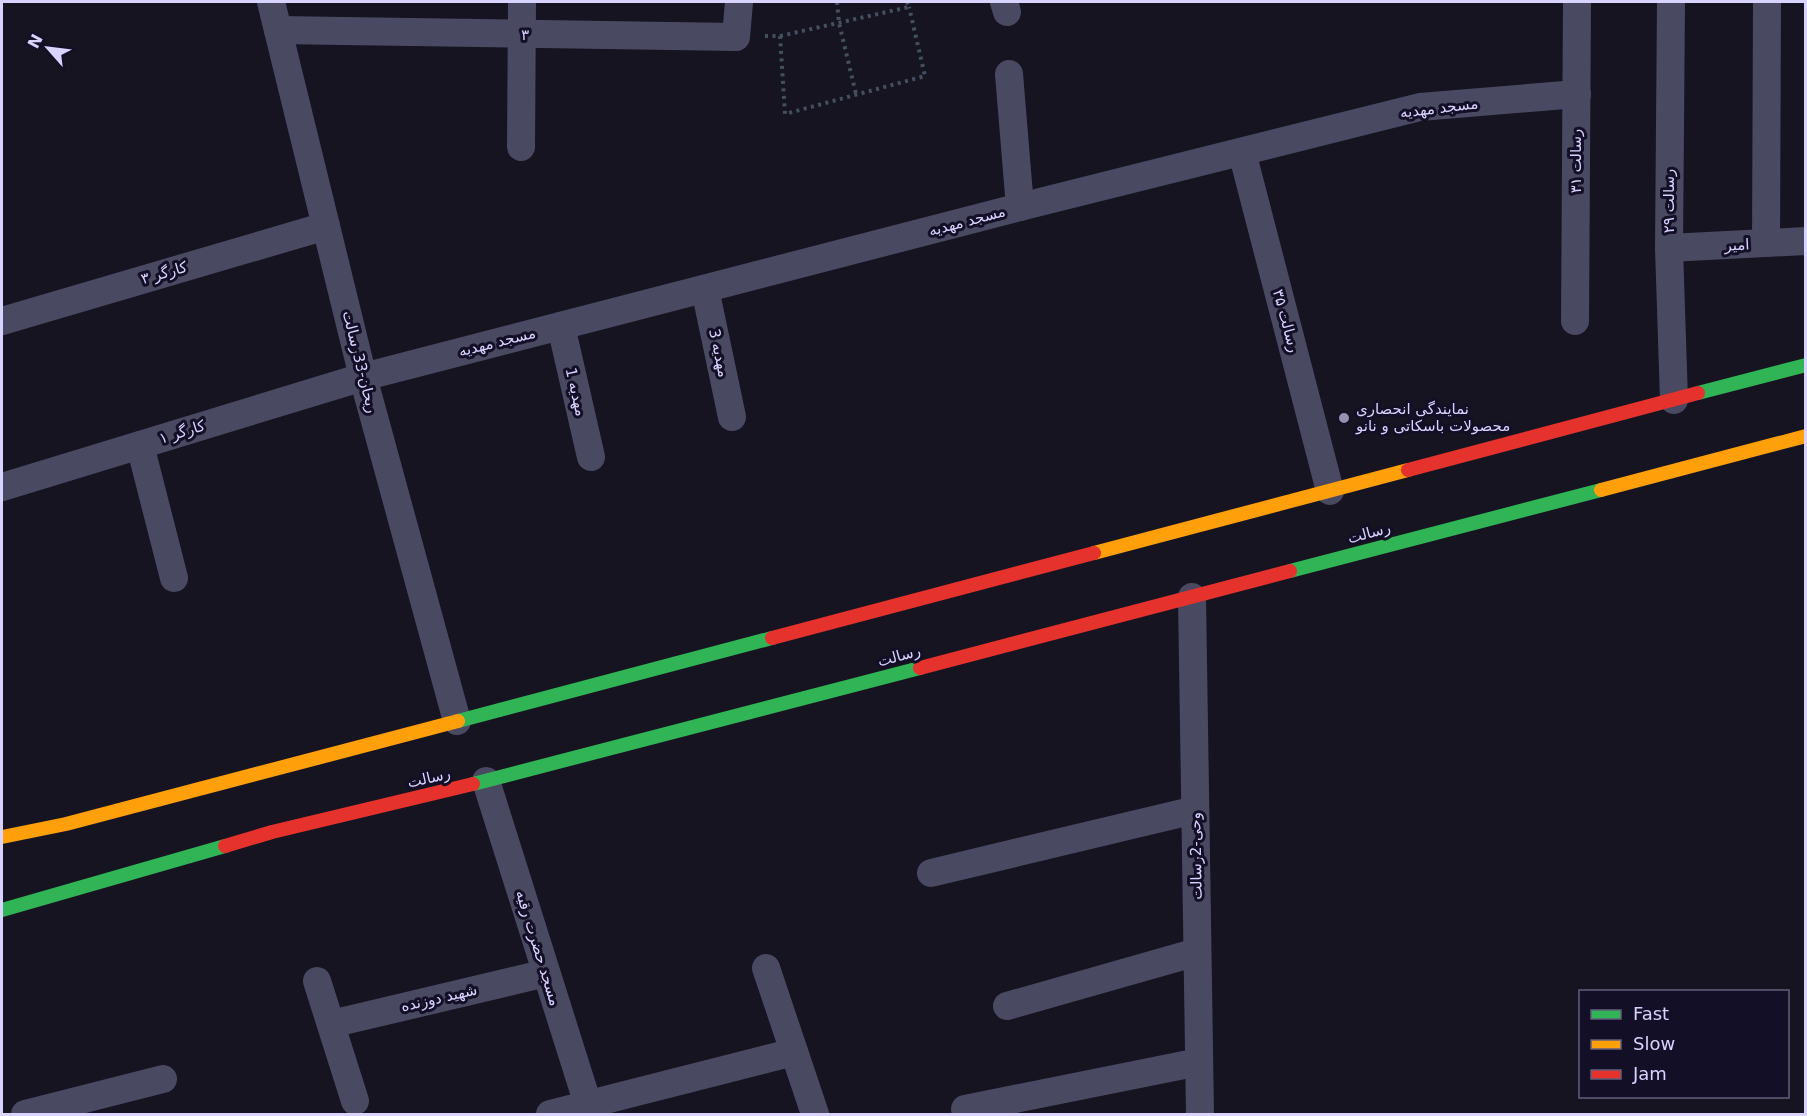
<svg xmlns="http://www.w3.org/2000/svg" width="1807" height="1116" viewBox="0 0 1807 1116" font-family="'DejaVu Sans','Noto Sans Arabic',sans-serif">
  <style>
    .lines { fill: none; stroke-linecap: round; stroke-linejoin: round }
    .path { stroke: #44505f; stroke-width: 4; stroke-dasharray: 3 4.5; stroke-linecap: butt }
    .street { stroke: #4a4962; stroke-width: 28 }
    .fast { stroke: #30b455; stroke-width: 14 }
    .slow { stroke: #ff9f0a; stroke-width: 14 }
    .jam { stroke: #e5322d; stroke-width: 14 }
    .poi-dot { fill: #9591b1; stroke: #130f26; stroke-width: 2 }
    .labels { text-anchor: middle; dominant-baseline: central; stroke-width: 6; stroke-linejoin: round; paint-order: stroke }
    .street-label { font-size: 15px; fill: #d9d4ff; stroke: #130f26 }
    .poi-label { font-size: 15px; fill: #d9d4ff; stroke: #130f26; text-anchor: start }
  </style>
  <rect width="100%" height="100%" fill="#161421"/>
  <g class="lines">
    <!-- path -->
    <g class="path">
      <path d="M 837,2 L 839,23 L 856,94"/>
      <path d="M 765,36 L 780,36 L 909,7 L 907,2"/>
      <path d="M 780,36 L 785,114 L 925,76 L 909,7"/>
    </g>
    <!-- street -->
    <g class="street">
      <path d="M 271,2 L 363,377 L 457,721"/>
      <path d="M 1004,2 L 1007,12"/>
      <path d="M 1671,2 L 1669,248 L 1674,400"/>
      <path d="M 278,30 L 736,37 L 739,2"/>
      <path d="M 1009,74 L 1020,207"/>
      <path d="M 521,147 L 522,2"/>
      <path d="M 1242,152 L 1330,491"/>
      <path d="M 1766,243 L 1767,2"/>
      <path d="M 1669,248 L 1806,241"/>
      <path d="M 705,289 L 732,417"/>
      <path d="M 2,321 L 326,226"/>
      <path d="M 1575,321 L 1577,2"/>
      <path d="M 561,326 L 591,457"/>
      <path d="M 140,445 L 174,578"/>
      <path d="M 2,487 L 363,377 L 1020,207 L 1420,107 L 1577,94"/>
      <path d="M 1192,597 L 1200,1114"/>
      <path d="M 486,781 L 591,1114"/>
      <path d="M 931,873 L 1195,810"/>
      <path d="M 766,968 L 815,1114"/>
      <path d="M 317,981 L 355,1101"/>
      <path d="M 1007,1006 L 1197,952"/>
      <path d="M 331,1024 L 546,973"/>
      <path d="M 965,1109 L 1199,1062"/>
      <path d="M 25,1114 L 163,1079"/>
      <path d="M 550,1114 L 794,1052"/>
    </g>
    <!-- fast -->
    <g class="fast">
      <path d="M 1698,393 L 1806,365"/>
      <path d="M 1290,571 L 1601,490"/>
      <path d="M 458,721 L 772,638"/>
      <path d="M 473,784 L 920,668"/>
      <path d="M 2,910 L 225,846"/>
    </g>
    <!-- slow -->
    <g class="slow">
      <path d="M 1601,490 L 1806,436"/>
      <path d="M 1094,553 L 1408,470"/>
      <path d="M 2,837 L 66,824 L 458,721"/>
    </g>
    <!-- jam -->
    <g class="jam">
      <path d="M 1408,470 L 1698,393"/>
      <path d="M 772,638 L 1094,553"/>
      <path d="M 920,668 L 1290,571"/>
      <path d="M 225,846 L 272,832 L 473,784"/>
    </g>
  </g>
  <!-- markers -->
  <circle class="poi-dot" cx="1344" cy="418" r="6"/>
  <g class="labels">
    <!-- street labels -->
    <g class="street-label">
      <text transform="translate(525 35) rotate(1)">۳</text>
      <text transform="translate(1439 108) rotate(-7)">مسجد مهدیه</text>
      <text transform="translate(1576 161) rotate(-90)">رسالت ۳۱</text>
      <text transform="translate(1669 201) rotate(-90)">رسالت ۲۹</text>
      <text transform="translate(967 221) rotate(-15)">مسجد مهدیه</text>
      <text transform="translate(1737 245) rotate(-3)">امیر</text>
      <text transform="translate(164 273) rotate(-16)">کارگر ۳</text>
      <text transform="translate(1286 321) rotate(75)">رسالت ۳۵</text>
      <text transform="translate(497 342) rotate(-14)">مسجد مهدیه</text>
      <text transform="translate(719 353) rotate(78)">مهدیه 3</text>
      <text transform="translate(360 362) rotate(76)">ریحان-33رسالت</text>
      <text transform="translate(576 392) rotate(77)">مهدیه 1</text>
      <text transform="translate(182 432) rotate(-17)">کارگر ۱</text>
      <text transform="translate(1369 533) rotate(-15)">رسالت</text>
      <text transform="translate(899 656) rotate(-15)">رسالت</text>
      <text transform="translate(429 778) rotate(-13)">رسالت</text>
      <text transform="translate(1196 856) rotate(-91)">وحی-2رسالت</text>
      <text transform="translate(538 948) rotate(73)">مسجد حضرت رقیه</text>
      <text transform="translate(439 998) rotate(-13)">شهید دوزنده</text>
    </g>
    <!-- poi labels -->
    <g class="poi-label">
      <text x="1356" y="409">نمایندگی انحصاری<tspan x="1356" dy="17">محصولات باسکاتی و نانو</tspan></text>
    </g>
  </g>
  <!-- border -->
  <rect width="1807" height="1116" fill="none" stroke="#d9d4ff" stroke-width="6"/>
  <!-- legend -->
  <rect x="1579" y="990" width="210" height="108" fill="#130f26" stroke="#625e7d" stroke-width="1.5"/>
  <rect x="1591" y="1010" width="30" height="9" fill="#30b455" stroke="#625e7d" stroke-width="1.5"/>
  <text x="1633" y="1020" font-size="18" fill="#d9d4ff">Fast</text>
  <rect x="1591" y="1040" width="30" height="9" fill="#ff9f0a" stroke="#625e7d" stroke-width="1.5"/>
  <text x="1633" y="1050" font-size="18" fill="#d9d4ff">Slow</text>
  <rect x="1591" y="1070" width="30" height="9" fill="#e5322d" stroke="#625e7d" stroke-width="1.5"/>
  <text x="1633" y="1080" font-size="18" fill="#d9d4ff">Jam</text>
  <!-- north arrow -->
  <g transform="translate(48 48) rotate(298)" stroke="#130f26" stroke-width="4.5" paint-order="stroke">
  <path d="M0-4.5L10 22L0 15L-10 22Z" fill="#d9d4ff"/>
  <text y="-9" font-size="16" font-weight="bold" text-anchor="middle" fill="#d9d4ff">N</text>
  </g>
</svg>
